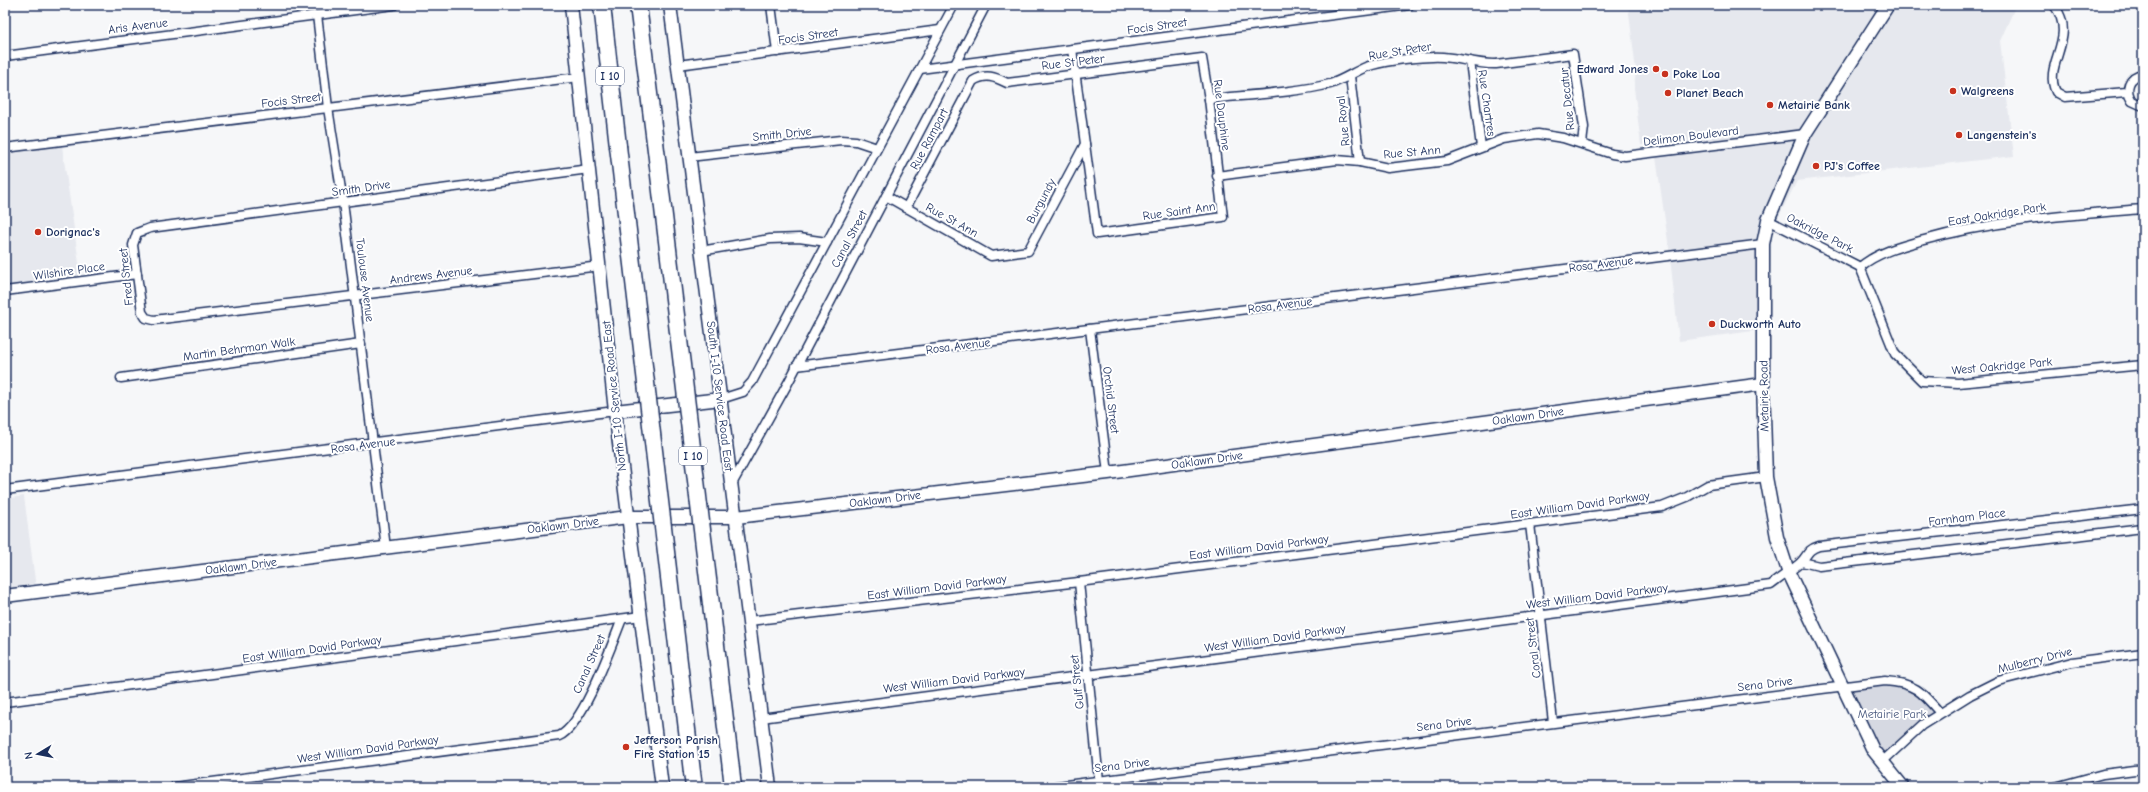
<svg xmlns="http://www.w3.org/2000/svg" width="2148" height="792" viewBox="0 0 2148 792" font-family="'Comic Neue',sans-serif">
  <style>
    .built { fill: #e6e8ee }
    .green { fill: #d6d9e2; stroke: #7884a0 }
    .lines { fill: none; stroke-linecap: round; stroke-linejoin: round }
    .street-casing { stroke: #1b2f5e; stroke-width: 11 }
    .secondary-casing { stroke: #1b2f5e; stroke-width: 15 }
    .highway-casing { stroke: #1b2f5e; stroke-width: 19 }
    .street { stroke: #fff; stroke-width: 8 }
    .secondary { stroke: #fff; stroke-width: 12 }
    .highway { stroke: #fff; stroke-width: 16 }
    .highway-bridge-casing { stroke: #1b2f5e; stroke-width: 19; stroke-linecap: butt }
    .highway-bridge { stroke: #fff; stroke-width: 16 }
    .poi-dot { fill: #c8321e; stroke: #fff; stroke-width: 1.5 }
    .labels { text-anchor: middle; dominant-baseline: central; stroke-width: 4; stroke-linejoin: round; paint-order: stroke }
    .shield { fill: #fff; stroke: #5f6d8e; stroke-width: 1 }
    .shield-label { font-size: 11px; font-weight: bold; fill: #1b2f5e }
    .street-label { font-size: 12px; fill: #1b2f5e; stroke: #fff }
    .poi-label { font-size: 12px; font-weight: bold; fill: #1b2f5e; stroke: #fff; text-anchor: start }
    .park-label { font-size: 12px; fill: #4a5a7f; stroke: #fff }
  </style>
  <rect width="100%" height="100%" fill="#f6f7f9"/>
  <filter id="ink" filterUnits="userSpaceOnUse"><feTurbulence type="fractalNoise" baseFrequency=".025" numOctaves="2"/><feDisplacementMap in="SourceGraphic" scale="8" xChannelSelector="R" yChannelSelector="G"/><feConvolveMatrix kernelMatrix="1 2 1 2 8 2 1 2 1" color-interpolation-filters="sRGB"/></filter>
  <g filter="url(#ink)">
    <!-- built -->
    <g class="built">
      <path d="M 1628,5 L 2016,5 L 2000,41 L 2014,156 L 1797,181 L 1772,230 L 1768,329 L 1679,341 L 1669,248 L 1654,143 L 1641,145 L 1634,88 L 1636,71 Z"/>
      <path d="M 62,146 L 81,277 L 5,287 L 5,153 Z"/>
      <path d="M 5,343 L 11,387 L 5,388 Z"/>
      <path d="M 24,496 L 36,588 L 5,593 L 5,499 Z"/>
    </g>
    <!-- green -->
    <path class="green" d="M 1895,682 L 1921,691 L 1940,713 L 1882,762 L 1841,687 Z"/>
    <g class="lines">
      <!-- street casing -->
      <g class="street-casing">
        <g id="street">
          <path d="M 771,5 L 777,52"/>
          <path d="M 2054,5 C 2079,38 2042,64 2056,92 L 2065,97 L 2127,92"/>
          <path d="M 317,15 L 328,108 L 343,202 L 386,548"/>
          <path d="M 5,56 L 394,5"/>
          <path d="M 1470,61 L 1481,147"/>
          <path d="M 678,65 L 940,30"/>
          <path d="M 920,69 L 1410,5"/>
          <path d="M 2143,74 C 2129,76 2124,89 2132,101 L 2143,106"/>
          <path d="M 1350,76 L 1360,162"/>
          <path d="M 1209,99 C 1247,95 1294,93 1330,84 C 1343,80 1354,72 1366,67 C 1386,60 1411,58 1432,57 C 1454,55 1475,65 1496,64 L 1573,54 L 1584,127 L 1582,143"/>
          <path d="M 5,148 L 579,77"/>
          <path d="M 689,157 L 841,140 L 856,141 L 877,148"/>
          <path d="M 589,169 L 150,228 L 137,233 L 133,245 L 142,312 L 146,318 L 154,320 L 600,266"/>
          <path d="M 1217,176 L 1337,160 L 1360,162 L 1388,168 L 1447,161 L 1504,139 L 1538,134 L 1563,138 L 1612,154 L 1625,156 L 1805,134"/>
          <path d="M 886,196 L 991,256 L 1028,251 L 1085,144 L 1072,49"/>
          <path d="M 906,208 L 973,81 C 986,73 995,77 1007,83 L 1202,58 L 1209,99 L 1223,217 L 1097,234 L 1085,144"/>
          <path d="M 1768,220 L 1860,267"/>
          <path d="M 701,251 L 770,239 L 799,238 L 827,242"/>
          <path d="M 1860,267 L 1895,354 L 1922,381 L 1958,383 L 2143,365"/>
          <path d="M 1860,267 C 1878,252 1902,246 1924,240 C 1995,220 2070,215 2143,209"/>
          <path d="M 5,291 L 137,274"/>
          <path d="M 1090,329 L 1108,473"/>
          <path d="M 796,366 L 1763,244"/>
          <path d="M 121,378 L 361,344"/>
          <path d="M 721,399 L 743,392 L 752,382 L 954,5"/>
          <path d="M 732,484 L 788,383 L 986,5"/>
          <path d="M 5,490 L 615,411"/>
          <path d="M 1530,524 L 1553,722"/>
          <path d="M 1802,562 L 1819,566 L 2143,528"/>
          <path d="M 1079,582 L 1099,781"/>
          <path d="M 749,621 L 1079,582 L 1662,507 L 1687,497 L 1708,485 L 1766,477"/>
          <path d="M 5,702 L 641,616"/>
          <path d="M 761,718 L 1771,585 C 1781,577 1791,571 1800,563 C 1808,556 1806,550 1819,546 L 2143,509"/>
          <path d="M 1882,762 L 1922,725 L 1970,695 L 1998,681 L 2072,662 L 2143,653"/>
          <path d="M 174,787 L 559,736 C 583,726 612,644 622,619"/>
          <path d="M 1050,787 L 1885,681 C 1915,683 1922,692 1940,713"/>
          <path d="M 2055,787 L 2103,774 L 2143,769"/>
        </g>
      </g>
      <!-- secondary casing -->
      <g class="secondary-casing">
        <g id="secondary">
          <path d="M 571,5 L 615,411 L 662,787"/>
          <path d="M 670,5 L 770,787"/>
          <path d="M 1888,5 L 1805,134 L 1768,220 L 1763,244 L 1763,384 L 1766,477 L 1777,537 L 1788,571 L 1873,750 L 1903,787"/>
          <path d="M 615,411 L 721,399"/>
          <path d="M 5,596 L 628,517 L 736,517 L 1108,473 L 1763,384"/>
        </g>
      </g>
      <!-- highway casing -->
      <g class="highway-casing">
        <g id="highway">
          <path d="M 602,5 L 618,146"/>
          <path d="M 638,5 L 655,142"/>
          <path d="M 731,769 L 733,787"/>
          <path d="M 692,772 L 694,787"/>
        </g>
      </g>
      <!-- street -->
      <use href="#street" class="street"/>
      <!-- secondary -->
      <use href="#secondary" class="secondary"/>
      <!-- highway -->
      <use href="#highway" class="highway"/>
      <!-- highway-bridge casing -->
      <g class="highway-bridge-casing">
        <g id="highway-bridge">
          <path d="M 655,142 L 731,769"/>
          <path d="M 618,146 L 692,772"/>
        </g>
      </g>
      <!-- highway-bridge -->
      <use href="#highway-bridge" class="highway-bridge"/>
    </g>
  </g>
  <!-- markers -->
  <g class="poi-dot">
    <circle cx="1656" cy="69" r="4"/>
    <circle cx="1665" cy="74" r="4"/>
    <circle cx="1953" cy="91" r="4"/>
    <circle cx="1668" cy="93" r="4"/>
    <circle cx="1770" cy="105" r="4"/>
    <circle cx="1959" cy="135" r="4"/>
    <circle cx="1816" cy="166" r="4"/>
    <circle cx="38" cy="232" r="4"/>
    <circle cx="1712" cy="324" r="4"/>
    <circle cx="626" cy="747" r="4"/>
  </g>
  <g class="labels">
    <!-- shield labels -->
    <g class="shield">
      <rect x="596" y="67" width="28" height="18" rx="3"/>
      <rect x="679" y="447" width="28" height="18" rx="3"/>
    </g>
    <g class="shield-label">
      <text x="610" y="76">I 10</text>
      <text x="693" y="456">I 10</text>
    </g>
    <!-- street labels -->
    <g class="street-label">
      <text transform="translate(138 26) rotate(-7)">Aris Avenue</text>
      <text transform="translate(1157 26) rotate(-8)">Focis Street</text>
      <text transform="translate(808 36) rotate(-8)">Focis Street</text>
      <text transform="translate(1400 51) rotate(-9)">Rue St Peter</text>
      <text transform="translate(1073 62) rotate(-7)">Rue St Peter</text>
      <text transform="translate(1567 99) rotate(-96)">Rue Decatur</text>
      <text transform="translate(291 100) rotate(-7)">Focis Street</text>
      <text transform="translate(1487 103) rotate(82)">Rue Chartres</text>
      <text transform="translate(1222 115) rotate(83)">Rue Dauphine</text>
      <text transform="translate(1343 121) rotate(-96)">Rue Royal</text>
      <text transform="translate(782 134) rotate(-6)">Smith Drive</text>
      <text transform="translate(1691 136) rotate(-7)">Delimon Boulevard</text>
      <text transform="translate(929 139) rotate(-62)">Rue Rampart</text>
      <text transform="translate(1412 152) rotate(-5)">Rue St Ann</text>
      <text transform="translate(361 188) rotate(-8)">Smith Drive</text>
      <text transform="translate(1041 201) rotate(-62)">Burgundy</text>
      <text transform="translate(1179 211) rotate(-8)">Rue Saint Ann</text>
      <text transform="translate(1997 214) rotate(-9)">East Oakridge Park</text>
      <text transform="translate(952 220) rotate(29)">Rue St Ann</text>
      <text transform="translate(1820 233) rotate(27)">Oakridge Park</text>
      <text transform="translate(849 239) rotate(-62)">Canal Street</text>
      <text transform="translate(1601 264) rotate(-7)">Rosa Avenue</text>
      <text transform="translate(69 271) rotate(-8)">Wilshire Place</text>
      <text transform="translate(431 275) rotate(-7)">Andrews Avenue</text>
      <text transform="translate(126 277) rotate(-96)">Fred Street</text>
      <text transform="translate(365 280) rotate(83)">Toulouse Avenue</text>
      <text transform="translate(1280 305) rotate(-7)">Rosa Avenue</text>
      <text transform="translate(958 346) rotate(-7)">Rosa Avenue</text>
      <text transform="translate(239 349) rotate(-8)">Martin Behrman Walk</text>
      <text transform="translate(2002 366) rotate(-5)">West Oakridge Park</text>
      <text transform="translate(614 396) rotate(-96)">North I-10 Service Road East</text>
      <text transform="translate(720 396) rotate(83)">South I-10 Service Road East</text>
      <text transform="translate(1764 396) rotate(-91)">Metairie Road</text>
      <text transform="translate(1111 400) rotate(83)">Orchid Street</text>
      <text transform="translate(1528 416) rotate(-8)">Oaklawn Drive</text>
      <text transform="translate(363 445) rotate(-7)">Rosa Avenue</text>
      <text transform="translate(1207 460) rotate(-8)">Oaklawn Drive</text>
      <text transform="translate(885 499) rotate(-7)">Oaklawn Drive</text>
      <text transform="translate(1580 505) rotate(-8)">East William David Parkway</text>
      <text transform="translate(1967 517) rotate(-7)">Farnham Place</text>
      <text transform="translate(563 525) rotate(-7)">Oaklawn Drive</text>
      <text transform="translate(1259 547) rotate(-7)">East William David Parkway</text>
      <text transform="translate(241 566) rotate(-7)">Oaklawn Drive</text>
      <text transform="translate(937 587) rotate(-7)">East William David Parkway</text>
      <text transform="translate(1597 596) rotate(-7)">West William David Parkway</text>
      <text transform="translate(1275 638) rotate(-8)">West William David Parkway</text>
      <text transform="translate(1533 648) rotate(-97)">Coral Street</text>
      <text transform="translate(312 649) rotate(-8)">East William David Parkway</text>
      <text transform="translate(2035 660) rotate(-14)">Mulberry Drive</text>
      <text transform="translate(589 664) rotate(-66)">Canal Street</text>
      <text transform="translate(954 680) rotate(-7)">West William David Parkway</text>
      <text transform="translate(1077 682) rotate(-96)">Gulf Street</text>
      <text transform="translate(1765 684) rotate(-7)">Sena Drive</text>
      <text transform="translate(1444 724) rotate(-7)">Sena Drive</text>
      <text transform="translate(368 749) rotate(-8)">West William David Parkway</text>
      <text transform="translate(1122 765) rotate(-7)">Sena Drive</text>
    </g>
    <!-- poi labels -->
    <g class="poi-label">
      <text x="1648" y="69" text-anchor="end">Edward Jones</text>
      <text x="1673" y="74">Poke Loa</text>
      <text x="1961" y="91">Walgreens</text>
      <text x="1676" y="93">Planet Beach</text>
      <text x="1778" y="105">Metairie Bank</text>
      <text x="1967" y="135">Langenstein's</text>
      <text x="1824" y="166">PJ's Coffee</text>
      <text x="46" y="232">Dorignac's</text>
      <text x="1720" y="324">Duckworth Auto</text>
      <text x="634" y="740">Jefferson Parish<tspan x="634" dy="14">Fire Station 15</tspan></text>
    </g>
    <!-- park labels -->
    <g class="park-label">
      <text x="1892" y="714">Metairie Park</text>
    </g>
  </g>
  <!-- margin -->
  <rect width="2148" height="792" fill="none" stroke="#fff" stroke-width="20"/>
  <rect x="10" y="10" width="2128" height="772" fill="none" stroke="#1b2f5e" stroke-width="1.5" filter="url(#ink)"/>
  <!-- north arrow -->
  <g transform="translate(38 754) rotate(260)" stroke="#ffffff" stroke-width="3" paint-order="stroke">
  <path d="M0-3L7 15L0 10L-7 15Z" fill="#1b2f5e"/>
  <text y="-6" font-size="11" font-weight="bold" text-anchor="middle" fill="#1b2f5e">N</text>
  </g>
</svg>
